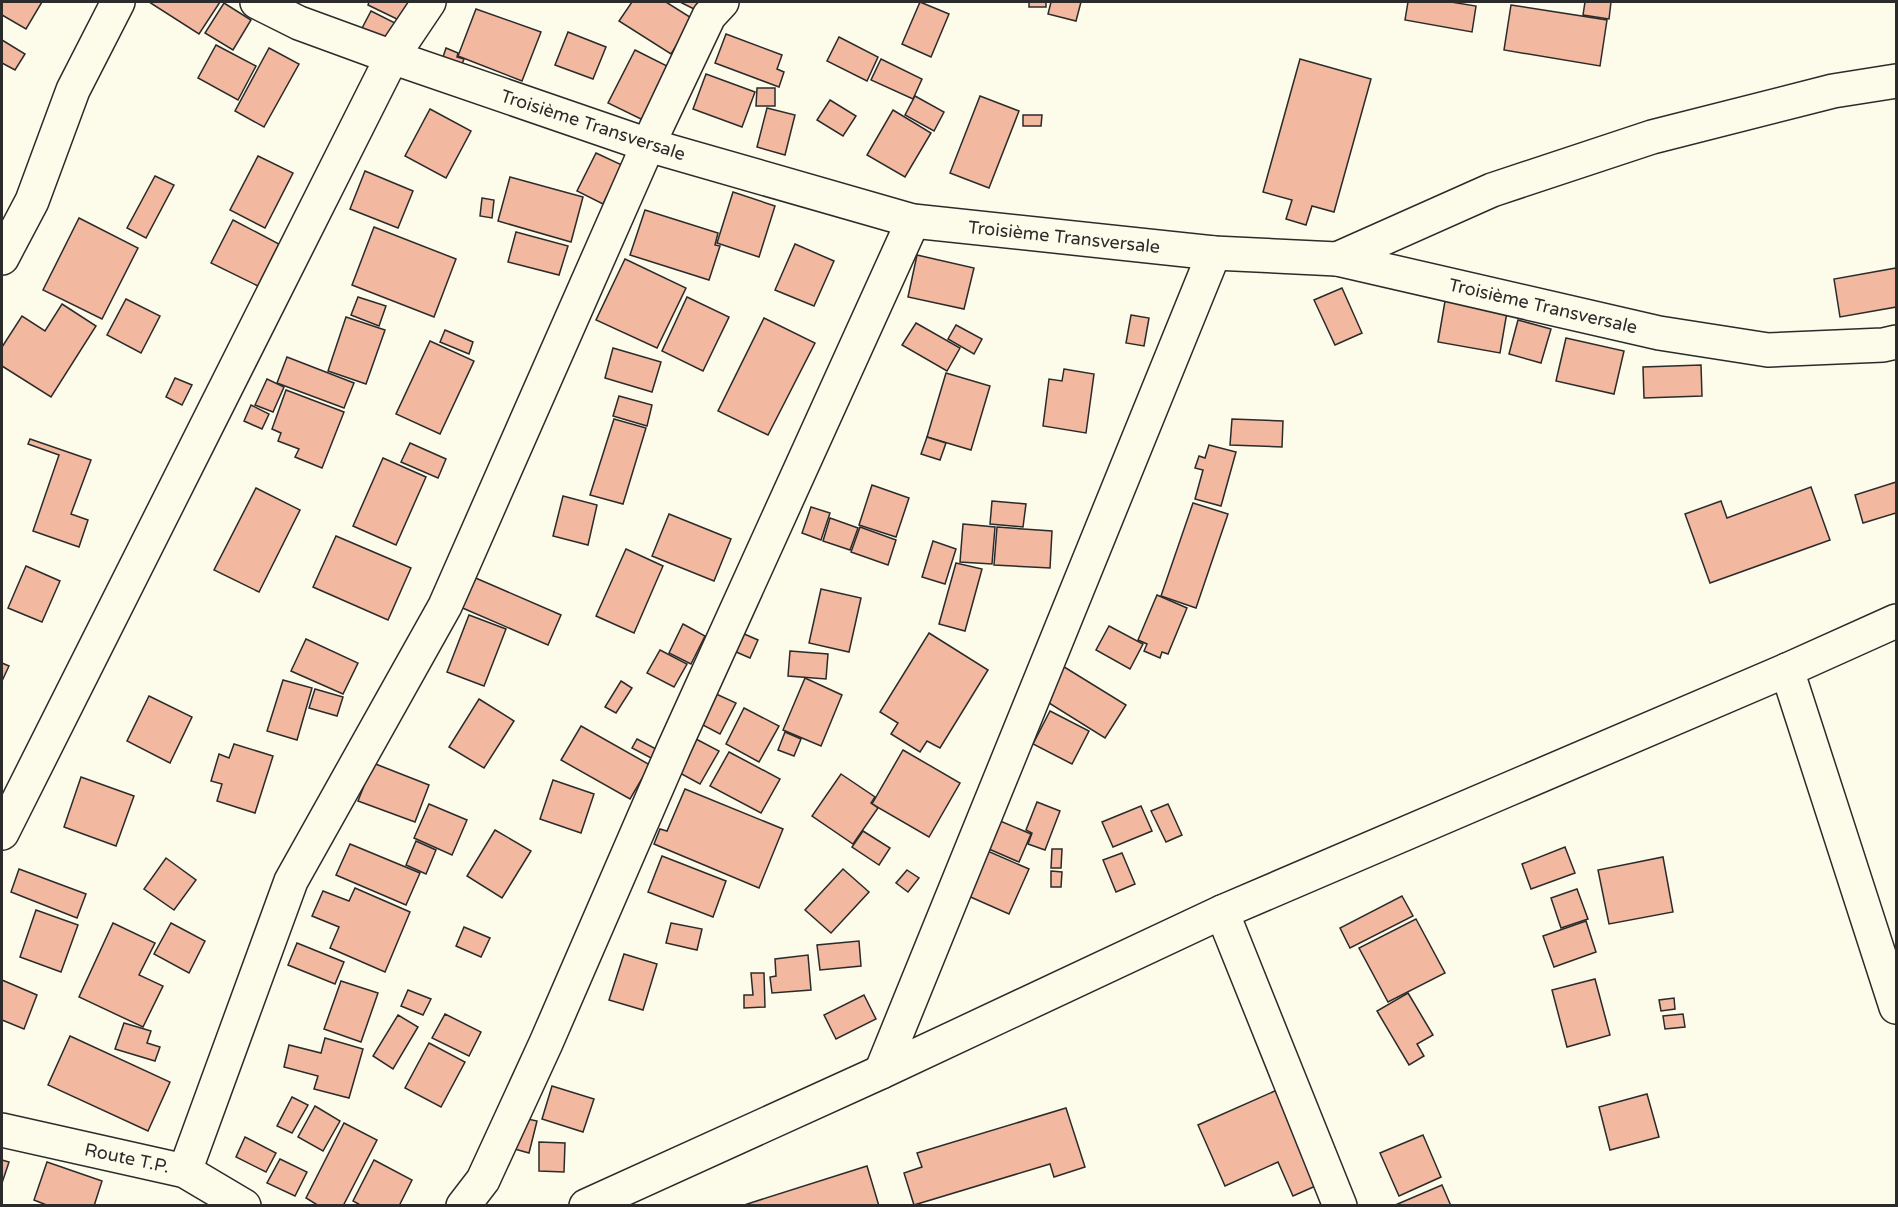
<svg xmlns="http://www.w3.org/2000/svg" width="1898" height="1207" viewBox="0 0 1898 1207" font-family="'Varela Round',sans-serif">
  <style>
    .building { fill: #f2b8a0; stroke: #2b2b2b; stroke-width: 1.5 }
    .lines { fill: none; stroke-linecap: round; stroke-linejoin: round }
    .minor-casing { stroke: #2b2b2b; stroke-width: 36 }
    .minor { stroke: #fdfbea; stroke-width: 33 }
    .labels { text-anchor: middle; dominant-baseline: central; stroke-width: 4.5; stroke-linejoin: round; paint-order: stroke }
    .street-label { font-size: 18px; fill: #2b2b2b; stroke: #fdfbea }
  </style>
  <rect width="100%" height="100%" fill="#fdfbea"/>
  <!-- building -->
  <g class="building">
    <path d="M 2,2 L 42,2 L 26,29 L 2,15 Z"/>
    <path d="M 149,2 L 220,2 L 199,34 Z"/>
    <path d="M 369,2 L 411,2 L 401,21 L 368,5 Z"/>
    <path d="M 632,2 L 666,2 L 693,19 L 671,54 L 619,21 Z"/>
    <path d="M 680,2 L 698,2 L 694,9 Z"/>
    <path d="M 920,2 L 949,14 L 931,57 L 902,44 Z"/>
    <rect x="1029" y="2" width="17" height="5"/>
    <path d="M 1051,2 L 1081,2 L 1076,21 L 1048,14 Z"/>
    <path d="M 1408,2 L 1451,2 L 1476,6 L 1472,32 L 1405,20 Z"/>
    <path d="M 1585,2 L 1611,2 L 1609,19 L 1583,15 Z"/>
    <path d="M 224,3 L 251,20 L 233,50 L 205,33 Z"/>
    <path d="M 1511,5 L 1607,20 L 1600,66 L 1504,50 Z"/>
    <path d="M 476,9 L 541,32 L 522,81 L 458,56 Z"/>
    <path d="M 371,11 L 399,25 L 388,48 L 359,34 Z"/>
    <path d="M 568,32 L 606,47 L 593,79 L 555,65 Z"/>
    <path d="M 726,34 L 782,55 L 777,69 L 784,72 L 779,87 L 715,63 Z"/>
    <path d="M 839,37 L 878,57 L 867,81 L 827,61 Z"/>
    <path d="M 2,40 L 25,54 L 15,70 L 2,63 Z"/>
    <path d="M 216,45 L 256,66 L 238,100 L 198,78 Z"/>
    <path d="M 269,48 L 299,64 L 264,127 L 235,111 Z"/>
    <path d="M 446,48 L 458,53 L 457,57 L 464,59 L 459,72 L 440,66 Z"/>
    <path d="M 635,50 L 669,67 L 643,120 L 608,103 Z"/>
    <path d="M 881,59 L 922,79 L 913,99 L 871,80 Z"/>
    <path d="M 1300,59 L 1371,79 L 1334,212 L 1312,206 L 1306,225 L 1286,219 L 1292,200 L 1263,192 Z"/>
    <path d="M 706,74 L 755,92 L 742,127 L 693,109 Z"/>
    <path d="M 757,88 L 775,88 L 775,106 L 756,106 Z"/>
    <path d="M 915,96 L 944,112 L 934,131 L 905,115 Z"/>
    <path d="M 980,96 L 1019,111 L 989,188 L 950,173 Z"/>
    <path d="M 830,100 L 856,116 L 843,136 L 817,120 Z"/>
    <path d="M 767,108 L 795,115 L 785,155 L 757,147 Z"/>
    <path d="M 430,109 L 471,131 L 446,178 L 405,156 Z"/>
    <path d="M 893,110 L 931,133 L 905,177 L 867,155 Z"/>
    <path d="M 1023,115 L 1042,115 L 1041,126 L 1023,126 Z"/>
    <path d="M 596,153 L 622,165 L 603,204 L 577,191 Z"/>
    <path d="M 258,156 L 293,173 L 265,228 L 230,210 Z"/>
    <path d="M 365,171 L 413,191 L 398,228 L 350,209 Z"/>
    <path d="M 155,176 L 174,185 L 146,238 L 127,228 Z"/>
    <path d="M 510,177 L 583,197 L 571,242 L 498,221 Z"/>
    <path d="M 733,192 L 775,206 L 759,257 L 717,243 Z"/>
    <path d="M 482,198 L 494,200 L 492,218 L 480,216 Z"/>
    <path d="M 645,210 L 718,233 L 715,245 L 720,246 L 709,280 L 630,255 Z"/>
    <path d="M 79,218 L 138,248 L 102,319 L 43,290 Z"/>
    <path d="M 233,220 L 279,244 L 258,286 L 211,263 Z"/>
    <path d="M 374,227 L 456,259 L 434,317 L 352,285 Z"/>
    <path d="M 516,232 L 568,246 L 559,275 L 508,262 Z"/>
    <path d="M 795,244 L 834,261 L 814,306 L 775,290 Z"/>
    <path d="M 917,255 L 974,268 L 964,309 L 908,297 Z"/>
    <path d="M 625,259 L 686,288 L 657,348 L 596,320 Z"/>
    <path d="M 1896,268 L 1896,307 L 1840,317 L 1834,279 Z"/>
    <path d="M 1342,288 L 1362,333 L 1335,345 L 1314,300 Z"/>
    <path d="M 358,297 L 386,306 L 379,326 L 351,315 Z"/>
    <path d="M 687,297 L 729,317 L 703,371 L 662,351 Z"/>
    <path d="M 126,299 L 160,316 L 141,353 L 107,335 Z"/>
    <path d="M 1445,301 L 1507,312 L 1500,353 L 1438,342 Z"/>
    <path d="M 62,304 L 96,326 L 51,397 L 2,366 L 2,347 L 22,316 L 45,331 Z"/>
    <path d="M 1131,315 L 1149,318 L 1144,346 L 1126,343 Z"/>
    <path d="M 346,317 L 385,330 L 366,384 L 328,371 Z"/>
    <path d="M 764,318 L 815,343 L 768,435 L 718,411 Z"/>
    <path d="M 1518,320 L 1551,329 L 1541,363 L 1509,354 Z"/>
    <path d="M 916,323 L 960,348 L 947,371 L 902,345 Z"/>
    <path d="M 956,325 L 982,339 L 974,354 L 948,339 Z"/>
    <path d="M 445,330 L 473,342 L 469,354 L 440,342 Z"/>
    <path d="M 1566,338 L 1624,351 L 1614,394 L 1556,381 Z"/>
    <path d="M 430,341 L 474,361 L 440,434 L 396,414 Z"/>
    <path d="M 613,348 L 661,362 L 652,392 L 605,378 Z"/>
    <path d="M 287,357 L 354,383 L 344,408 L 277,383 Z"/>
    <path d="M 1701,365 L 1702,396 L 1644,398 L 1643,367 Z"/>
    <path d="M 1064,369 L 1094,374 L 1086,433 L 1043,426 L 1049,379 L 1062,381 Z"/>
    <path d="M 946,373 L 990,386 L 971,450 L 927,437 Z"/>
    <path d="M 175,378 L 192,385 L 182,405 L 166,397 Z"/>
    <path d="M 267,379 L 284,387 L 273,412 L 255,405 Z"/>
    <path d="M 286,390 L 344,412 L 322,468 L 295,457 L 299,449 L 278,441 L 281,433 L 272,429 Z"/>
    <path d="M 619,396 L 652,405 L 647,426 L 613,416 Z"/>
    <path d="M 251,405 L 269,414 L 262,429 L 244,421 Z"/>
    <path d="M 614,419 L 646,428 L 623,504 L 590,495 Z"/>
    <path d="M 1232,419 L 1283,421 L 1282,447 L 1230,445 Z"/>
    <path d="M 927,437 L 946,443 L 940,460 L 921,454 Z"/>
    <path d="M 30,439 L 91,460 L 71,514 L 88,520 L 79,547 L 33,531 L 59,455 L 28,444 Z"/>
    <path d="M 410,443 L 446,459 L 438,478 L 401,462 Z"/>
    <path d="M 1209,445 L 1236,452 L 1221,506 L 1195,499 L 1203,470 L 1195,468 L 1199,456 L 1205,458 Z"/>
    <path d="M 383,458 L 426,477 L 396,545 L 353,526 Z"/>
    <path d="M 1896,482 L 1896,513 L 1863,523 L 1855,495 Z"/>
    <path d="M 872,485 L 909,498 L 896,537 L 859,525 Z"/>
    <path d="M 1811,487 L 1830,540 L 1710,583 L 1685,514 L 1721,501 L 1727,518 Z"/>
    <path d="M 256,488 L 300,510 L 259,592 L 214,570 Z"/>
    <path d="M 563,496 L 597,505 L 588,545 L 553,536 Z"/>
    <path d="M 992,501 L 1026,504 L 1023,527 L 990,524 Z"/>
    <path d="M 1193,503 L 1228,514 L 1196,608 L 1161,596 Z"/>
    <path d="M 811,507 L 830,513 L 821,540 L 802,533 Z"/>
    <path d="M 669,514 L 731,539 L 714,581 L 652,556 Z"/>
    <path d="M 830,518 L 858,528 L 850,550 L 823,541 Z"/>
    <path d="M 963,524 L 995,527 L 992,564 L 960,562 Z"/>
    <path d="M 860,527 L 896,540 L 888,565 L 851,552 Z"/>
    <path d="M 997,527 L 1052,531 L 1050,568 L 994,565 Z"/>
    <path d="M 336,536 L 411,568 L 388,620 L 313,587 Z"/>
    <path d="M 933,541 L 956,549 L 945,584 L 922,577 Z"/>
    <path d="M 626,549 L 663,566 L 634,633 L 596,616 Z"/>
    <path d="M 956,563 L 982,569 L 965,631 L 939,624 Z"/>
    <path d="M 26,566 L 60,581 L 42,622 L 8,608 Z"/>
    <path d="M 471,576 L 561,615 L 548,645 L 458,606 Z"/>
    <path d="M 821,589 L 861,598 L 849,652 L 809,643 Z"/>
    <path d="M 1157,595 L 1187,608 L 1168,654 L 1162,652 L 1160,658 L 1144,651 L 1147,644 L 1138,640 Z"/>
    <path d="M 469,615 L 506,629 L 484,686 L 447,672 Z"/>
    <path d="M 683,624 L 705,636 L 691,664 L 669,653 Z"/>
    <path d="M 1109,626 L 1143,644 L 1130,669 L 1096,650 Z"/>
    <path d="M 742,633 L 758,640 L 750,658 L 734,651 Z"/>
    <path d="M 929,633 L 988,670 L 940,748 L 927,741 L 920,752 L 891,734 L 898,723 L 880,712 Z"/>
    <path d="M 306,639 L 358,663 L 343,694 L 291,671 Z"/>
    <path d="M 660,650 L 687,664 L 674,687 L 647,673 Z"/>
    <path d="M 790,651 L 828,654 L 826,679 L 788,676 Z"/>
    <path d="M 2,663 L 9,666 L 2,681 Z"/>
    <path d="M 1061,665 L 1126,705 L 1105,738 L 1041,698 Z"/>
    <path d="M 805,678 L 842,695 L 821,746 L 783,730 Z"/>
    <path d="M 283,680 L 312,688 L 297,740 L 267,731 Z"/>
    <path d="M 621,681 L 632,688 L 616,713 L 605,707 Z"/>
    <path d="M 315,689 L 343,697 L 337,716 L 309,708 Z"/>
    <path d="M 714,693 L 736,703 L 720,734 L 699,723 Z"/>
    <path d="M 149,696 L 192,717 L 170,763 L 127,741 Z"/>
    <path d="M 479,699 L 514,721 L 484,768 L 449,747 Z"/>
    <path d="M 744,708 L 779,726 L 759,762 L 726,744 Z"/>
    <path d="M 1050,711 L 1089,731 L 1072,764 L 1033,744 Z"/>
    <path d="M 581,726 L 650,765 L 630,799 L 561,760 Z"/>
    <path d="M 785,732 L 801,739 L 794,756 L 778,750 Z"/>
    <path d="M 637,739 L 658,750 L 653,759 L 632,748 Z"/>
    <path d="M 696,739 L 719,751 L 700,784 L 678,772 Z"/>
    <path d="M 234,744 L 273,756 L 255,813 L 217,801 L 222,784 L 211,781 L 219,754 L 229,758 Z"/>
    <path d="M 903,750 L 960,783 L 929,837 L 872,804 Z"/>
    <path d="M 729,752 L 780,779 L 761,813 L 710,786 Z"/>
    <path d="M 373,763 L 429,785 L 415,822 L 358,801 Z"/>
    <path d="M 841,774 L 875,797 L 871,803 L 878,808 L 853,844 L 812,816 Z"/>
    <path d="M 81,777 L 134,796 L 116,846 L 64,827 Z"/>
    <path d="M 553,780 L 594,794 L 581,833 L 540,819 Z"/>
    <path d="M 685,789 L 783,829 L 759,888 L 654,844 L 660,829 L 667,831 Z"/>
    <path d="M 1037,802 L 1060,811 L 1045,850 L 1028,844 L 1032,833 L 1026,830 Z"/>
    <path d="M 429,804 L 467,820 L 452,855 L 414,838 Z"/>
    <path d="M 1168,804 L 1182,835 L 1166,842 L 1151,811 Z"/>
    <path d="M 1141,806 L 1152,831 L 1113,847 L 1102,822 Z"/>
    <path d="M 993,818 L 1031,834 L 1019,862 L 982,846 Z"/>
    <path d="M 495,830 L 531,851 L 502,898 L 467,876 Z"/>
    <path d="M 863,831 L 890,848 L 879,865 L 852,847 Z"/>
    <path d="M 416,841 L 436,850 L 426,874 L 406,865 Z"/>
    <path d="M 350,844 L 420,873 L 406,905 L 336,875 Z"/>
    <path d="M 976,846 L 1029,869 L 1009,914 L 957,891 Z"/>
    <path d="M 1565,847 L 1575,873 L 1531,889 L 1522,864 Z"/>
    <path d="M 1052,849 L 1062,849 L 1061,868 L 1051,868 Z"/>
    <path d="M 1122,853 L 1135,884 L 1116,892 L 1103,860 Z"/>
    <path d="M 662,856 L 726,881 L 713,917 L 648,892 Z"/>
    <path d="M 1663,857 L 1673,912 L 1609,924 L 1598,870 Z"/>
    <path d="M 166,858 L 196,880 L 174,910 L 144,889 Z"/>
    <path d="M 19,869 L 86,894 L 77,918 L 11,892 Z"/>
    <path d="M 843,869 L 869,892 L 831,933 L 805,910 Z"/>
    <path d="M 907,870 L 919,878 L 908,892 L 896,883 Z"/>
    <path d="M 1051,871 L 1062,872 L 1061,887 L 1051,887 Z"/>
    <path d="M 355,888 L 410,912 L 385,972 L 330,948 L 339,927 L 312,916 L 323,891 L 349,901 Z"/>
    <path d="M 1577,889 L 1588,919 L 1561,928 L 1551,898 Z"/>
    <path d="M 1402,896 L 1413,916 L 1350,948 L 1340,928 Z"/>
    <path d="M 36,910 L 78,925 L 61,972 L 20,957 Z"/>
    <path d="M 1416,919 L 1445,973 L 1388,1002 L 1359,948 Z"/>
    <path d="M 1586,921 L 1596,952 L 1554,967 L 1543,936 Z"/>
    <path d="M 113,923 L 155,943 L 139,975 L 163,986 L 143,1027 L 79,997 Z"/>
    <path d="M 171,923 L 205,941 L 189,973 L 154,954 Z"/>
    <path d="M 671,923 L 702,929 L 697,950 L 666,943 Z"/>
    <path d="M 464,927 L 490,938 L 481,957 L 456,946 Z"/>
    <path d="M 859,941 L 861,966 L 820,970 L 817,945 Z"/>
    <path d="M 297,943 L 344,962 L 335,984 L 288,965 Z"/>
    <path d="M 624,954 L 657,964 L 643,1010 L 609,1000 Z"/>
    <path d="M 808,955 L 811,990 L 772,993 L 770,977 L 776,976 L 775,959 Z"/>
    <path d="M 751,973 L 764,973 L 765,1007 L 744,1008 L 744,995 L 753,995 Z"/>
    <path d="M 1595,979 L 1610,1035 L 1567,1047 L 1552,990 Z"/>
    <path d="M 2,980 L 37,995 L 24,1029 L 2,1020 Z"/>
    <path d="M 341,981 L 378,993 L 361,1042 L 324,1029 Z"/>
    <path d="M 408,990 L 431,999 L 423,1015 L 401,1006 Z"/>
    <path d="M 1408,993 L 1433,1035 L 1417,1044 L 1424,1056 L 1409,1065 L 1377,1011 Z"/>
    <path d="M 864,995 L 876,1019 L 836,1039 L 824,1015 Z"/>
    <path d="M 1674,998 L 1675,1009 L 1661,1011 L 1659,1000 Z"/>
    <path d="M 445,1014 L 481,1032 L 469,1056 L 432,1038 Z"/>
    <path d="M 1683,1014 L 1685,1027 L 1665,1029 L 1663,1016 Z"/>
    <path d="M 398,1015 L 418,1027 L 393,1069 L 373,1056 Z"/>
    <path d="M 124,1023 L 151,1031 L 147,1043 L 160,1047 L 155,1061 L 115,1049 Z"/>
    <path d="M 70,1036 L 170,1082 L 148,1131 L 48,1085 Z"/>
    <path d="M 325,1038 L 363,1049 L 349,1098 L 314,1089 L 318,1076 L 284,1067 L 289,1045 L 321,1053 Z"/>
    <path d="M 429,1043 L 465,1062 L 441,1107 L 405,1088 Z"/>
    <path d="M 552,1086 L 594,1099 L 583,1132 L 542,1119 Z"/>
    <path d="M 1277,1090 L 1320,1184 L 1293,1196 L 1278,1162 L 1225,1186 L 1198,1125 Z"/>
    <path d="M 1647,1094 L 1659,1137 L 1610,1150 L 1599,1107 Z"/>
    <path d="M 292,1097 L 308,1105 L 292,1133 L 277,1126 Z"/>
    <path d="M 315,1106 L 340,1121 L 323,1151 L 298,1137 Z"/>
    <path d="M 1066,1108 L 1085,1167 L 1054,1177 L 1050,1164 L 914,1205 L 904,1173 L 922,1167 L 917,1153 Z"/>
    <path d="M 519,1117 L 537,1121 L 529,1153 L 511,1148 Z"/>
    <path d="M 344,1123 L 377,1140 L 343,1206 L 319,1206 L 306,1198 Z"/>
    <path d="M 1423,1135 L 1441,1177 L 1399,1196 L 1380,1153 Z"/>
    <path d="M 245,1137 L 276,1153 L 266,1172 L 236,1157 Z"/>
    <path d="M 539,1142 L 565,1143 L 564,1172 L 539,1171 Z"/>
    <path d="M 280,1159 L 307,1172 L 295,1196 L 267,1183 Z"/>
    <path d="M 2,1160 L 9,1162 L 2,1183 Z"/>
    <path d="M 374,1160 L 412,1180 L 399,1206 L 362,1206 L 353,1201 Z"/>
    <path d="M 47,1162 L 102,1181 L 94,1206 L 49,1206 L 34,1200 Z"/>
    <path d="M 867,1166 L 879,1206 L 744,1206 L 744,1205 Z"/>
    <path d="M 1442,1185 L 1451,1206 L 1393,1206 Z"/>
  </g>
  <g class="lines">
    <!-- minor casing -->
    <g class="minor-casing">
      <g id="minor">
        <path d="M 257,2 L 299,23 L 392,57 L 648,145 L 913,221 L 1214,253 L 1337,259 L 1659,333 L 1768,350 L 1883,345 L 1896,342"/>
        <path d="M 2,258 L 32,201 L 73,90 L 118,2"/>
        <path d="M 1337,259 L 1492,190 L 1652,137 L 1833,91 L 1896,81"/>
        <path d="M 1787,670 L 1896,1007"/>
        <path d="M 2,833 L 392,57 L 429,2"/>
        <path d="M 1222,912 L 1340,1206"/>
        <path d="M 881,1072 L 1214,253"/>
        <path d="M 2,1130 L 185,1171 L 244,1206"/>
        <path d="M 185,1171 L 291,881 L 445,606 L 648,145 L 709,16 L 722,2"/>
        <path d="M 463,1206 L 483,1180 L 546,1043 L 674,748 L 913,221"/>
        <path d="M 586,1206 L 881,1072 L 1222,912 L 1787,670 L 1896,621"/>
      </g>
    </g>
    <!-- minor -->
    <use href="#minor" class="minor"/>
  </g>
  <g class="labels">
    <!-- street labels -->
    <g class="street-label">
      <text transform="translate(593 125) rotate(18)">Troisième Transversale</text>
      <text transform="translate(1064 237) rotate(6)">Troisième Transversale</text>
      <text transform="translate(1543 306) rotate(13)">Troisième Transversale</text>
      <text transform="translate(127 1158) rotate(12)">Route T.P.</text>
    </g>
  </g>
  <!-- border -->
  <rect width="1898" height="1207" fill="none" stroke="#2b2b2b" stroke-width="6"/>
</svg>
